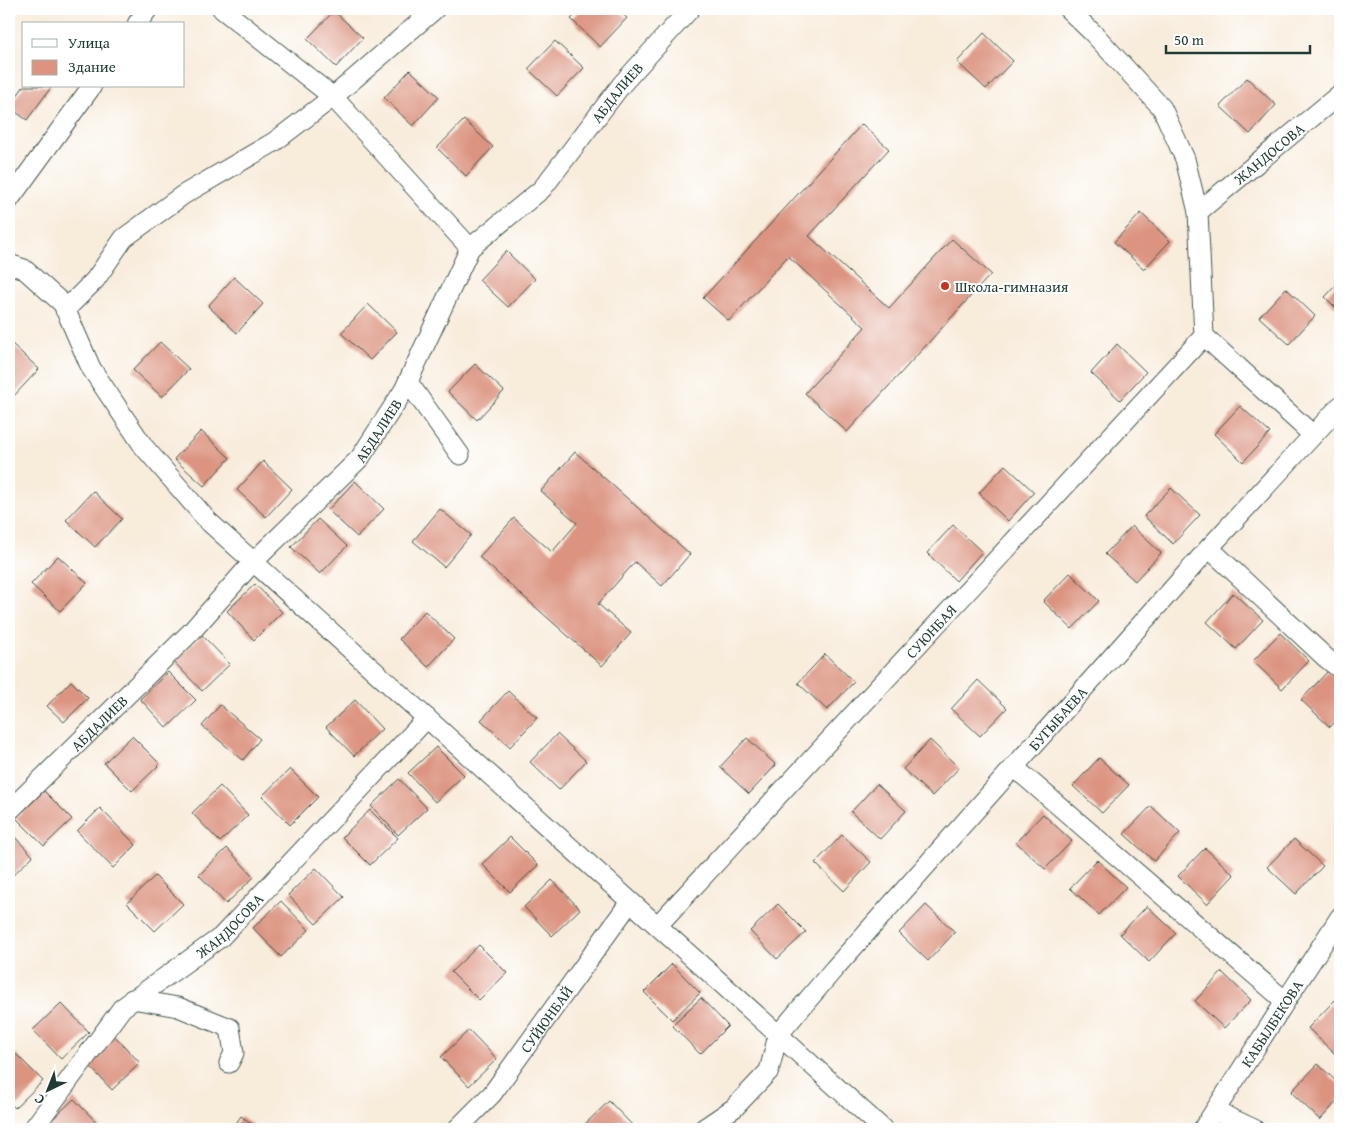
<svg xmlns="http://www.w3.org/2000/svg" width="1349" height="1138" viewBox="0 0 1349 1138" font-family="'Gentium Book Plus',serif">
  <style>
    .building { fill: #dc9481 }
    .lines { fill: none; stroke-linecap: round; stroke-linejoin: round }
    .street-casing { stroke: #40574d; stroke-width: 21 }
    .street { stroke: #fff; stroke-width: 19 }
    .poi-dot { fill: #c8321e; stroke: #fff; stroke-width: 2 }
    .labels { text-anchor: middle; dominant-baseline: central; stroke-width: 4; stroke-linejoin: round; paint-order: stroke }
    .street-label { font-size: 15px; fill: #1f3d34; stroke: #fff }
    .poi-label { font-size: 15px; fill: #1f3d34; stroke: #fff; text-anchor: start }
  </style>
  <rect width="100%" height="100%" fill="#fff"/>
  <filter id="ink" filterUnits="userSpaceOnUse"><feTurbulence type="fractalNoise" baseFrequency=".02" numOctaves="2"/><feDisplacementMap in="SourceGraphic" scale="10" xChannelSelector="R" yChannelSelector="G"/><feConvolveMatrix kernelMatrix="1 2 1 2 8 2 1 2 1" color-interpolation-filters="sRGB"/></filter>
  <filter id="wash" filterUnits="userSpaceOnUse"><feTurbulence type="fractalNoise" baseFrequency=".0096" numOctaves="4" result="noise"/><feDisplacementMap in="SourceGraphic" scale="20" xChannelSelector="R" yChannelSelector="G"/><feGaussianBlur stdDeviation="1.12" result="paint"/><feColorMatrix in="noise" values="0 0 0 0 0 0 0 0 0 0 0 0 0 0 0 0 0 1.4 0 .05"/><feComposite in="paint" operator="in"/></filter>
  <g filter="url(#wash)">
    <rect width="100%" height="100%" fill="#f8ecdb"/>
    <g id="blocks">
      <!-- building -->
      <g class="building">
        <path d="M 581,9 L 617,9 L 627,18 L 600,47 L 571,19 Z"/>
        <path d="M 334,11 L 363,38 L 336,67 L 307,39 Z"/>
        <path d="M 984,33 L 1013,61 L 986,89 L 957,62 Z"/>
        <path d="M 555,41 L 584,68 L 557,96 L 528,69 Z"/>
        <path d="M 410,70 L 439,97 L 413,126 L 384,98 Z"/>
        <path d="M 1247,78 L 1276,105 L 1250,134 L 1220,106 Z"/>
        <path d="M 24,86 L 52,86 L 27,120 L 9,107 Z"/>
        <path d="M 464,120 L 493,147 L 466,176 L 437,148 Z"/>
        <path d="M 862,124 L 889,149 L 809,236 L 889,308 L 952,239 L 991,274 L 847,432 L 805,393 L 865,327 L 788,256 L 729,321 L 703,298 Z"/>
        <path d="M 1141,213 L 1170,241 L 1144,269 L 1114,242 Z"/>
        <path d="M 506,251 L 535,279 L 508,307 L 479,280 Z"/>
        <path d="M 234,277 L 263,304 L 237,333 L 208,306 Z"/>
        <path d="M 1340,281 L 1340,312 L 1325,297 Z"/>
        <path d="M 1286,288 L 1315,316 L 1289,344 L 1259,317 Z"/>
        <path d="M 368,304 L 397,332 L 370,360 L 341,333 Z"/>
        <path d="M 10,342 L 39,369 L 12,398 L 9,395 Z"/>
        <path d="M 160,342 L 189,369 L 162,397 L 133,370 Z"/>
        <path d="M 1117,344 L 1146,372 L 1120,400 L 1091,373 Z"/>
        <path d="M 475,364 L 504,391 L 477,420 L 448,392 Z"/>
        <path d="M 1240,406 L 1270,433 L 1243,462 L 1214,434 Z"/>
        <path d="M 201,431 L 230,458 L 204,486 L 174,459 Z"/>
        <path d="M 575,452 L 690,554 L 662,586 L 635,562 L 598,604 L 631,633 L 602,666 L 479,557 L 514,518 L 552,552 L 577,523 L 541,491 Z"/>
        <path d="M 263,461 L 292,489 L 266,517 L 237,490 Z"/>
        <path d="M 1005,465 L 1034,492 L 1008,521 L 979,493 Z"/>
        <path d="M 355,481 L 384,509 L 357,537 L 328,510 Z"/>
        <path d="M 1171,488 L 1200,515 L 1173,544 L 1144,516 Z"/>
        <path d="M 93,491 L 122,519 L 95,547 L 66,520 Z"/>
        <path d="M 440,509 L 471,535 L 444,567 L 413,541 Z"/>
        <path d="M 318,519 L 347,546 L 320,574 L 291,547 Z"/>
        <path d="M 953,525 L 982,552 L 956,581 L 927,553 Z"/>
        <path d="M 1132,526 L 1161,553 L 1135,581 L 1105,554 Z"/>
        <path d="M 58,556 L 87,583 L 60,611 L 31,584 Z"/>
        <path d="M 1070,573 L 1099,601 L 1072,629 L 1043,601 Z"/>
        <path d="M 255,584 L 282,612 L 254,640 L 227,611 Z"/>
        <path d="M 1233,593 L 1263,620 L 1236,649 L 1207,622 Z"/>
        <path d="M 425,611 L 454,639 L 428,667 L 399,639 Z"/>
        <path d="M 1280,633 L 1309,661 L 1282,689 L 1253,661 Z"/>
        <path d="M 202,635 L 230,664 L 202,691 L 174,662 Z"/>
        <path d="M 825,654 L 854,682 L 827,710 L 798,683 Z"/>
        <path d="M 1328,671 L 1340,683 L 1340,717 L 1330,727 L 1301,700 Z"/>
        <path d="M 168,672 L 196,700 L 167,728 L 140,699 Z"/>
        <path d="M 978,680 L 1007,708 L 980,736 L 951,709 Z"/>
        <path d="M 71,681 L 88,698 L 64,722 L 47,706 Z"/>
        <path d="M 508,691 L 537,718 L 510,747 L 481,720 Z"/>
        <path d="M 355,700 L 382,729 L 354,756 L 326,727 Z"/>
        <path d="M 220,705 L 260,739 L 243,760 L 202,726 Z"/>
        <path d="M 557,734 L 586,761 L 559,790 L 530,762 Z"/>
        <path d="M 132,736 L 160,764 L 132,791 L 104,763 Z"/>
        <path d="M 747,738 L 776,765 L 749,794 L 720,767 Z"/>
        <path d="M 930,740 L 959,768 L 932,796 L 903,769 Z"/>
        <path d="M 436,747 L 464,775 L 435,802 L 408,773 Z"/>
        <path d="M 1099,758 L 1129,785 L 1102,813 L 1073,786 Z"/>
        <path d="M 290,769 L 318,797 L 290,825 L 262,796 Z"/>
        <path d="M 399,779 L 427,808 L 398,835 L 371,806 Z"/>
        <path d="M 877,784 L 906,811 L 880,839 L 851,812 Z"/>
        <path d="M 220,786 L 248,815 L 220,842 L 192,813 Z"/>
        <path d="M 44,791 L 72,819 L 44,846 L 16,818 Z"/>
        <path d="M 1151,806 L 1180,833 L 1154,861 L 1124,834 Z"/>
        <path d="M 100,808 L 136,845 L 113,868 L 77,831 Z"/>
        <path d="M 370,810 L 398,838 L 370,865 L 342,837 Z"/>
        <path d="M 1043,814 L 1072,841 L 1045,869 L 1016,842 Z"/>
        <path d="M 9,831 L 33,856 L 9,879 Z"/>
        <path d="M 842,835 L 871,862 L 844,891 L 815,863 Z"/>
        <path d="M 510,837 L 538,865 L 510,892 L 482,864 Z"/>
        <path d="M 1294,839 L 1323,866 L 1296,894 L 1267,867 Z"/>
        <path d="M 227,848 L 254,877 L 226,904 L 199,875 Z"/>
        <path d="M 1205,848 L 1234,875 L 1207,904 L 1178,876 Z"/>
        <path d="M 1097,860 L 1126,887 L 1099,915 L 1070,888 Z"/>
        <path d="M 316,868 L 344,897 L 316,924 L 288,895 Z"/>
        <path d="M 155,876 L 183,904 L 155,931 L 127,903 Z"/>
        <path d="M 552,880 L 580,909 L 552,936 L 524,907 Z"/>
        <path d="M 281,901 L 309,930 L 281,957 L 253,928 Z"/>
        <path d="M 778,904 L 806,932 L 777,959 L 750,931 Z"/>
        <path d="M 926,905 L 955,932 L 928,961 L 899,933 Z"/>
        <path d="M 1147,906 L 1176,933 L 1149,962 L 1120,934 Z"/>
        <path d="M 479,945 L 507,973 L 479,1000 L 451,972 Z"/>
        <path d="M 672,964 L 700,993 L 672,1020 L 644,992 Z"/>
        <path d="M 1222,972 L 1251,1000 L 1224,1028 L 1195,1001 Z"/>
        <path d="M 701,998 L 728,1026 L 700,1054 L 672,1025 Z"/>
        <path d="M 1335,1000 L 1340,1005 L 1340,1052 L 1337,1056 L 1308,1028 Z"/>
        <path d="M 61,1003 L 89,1032 L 61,1059 L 33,1030 Z"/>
        <path d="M 469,1030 L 497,1059 L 469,1086 L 441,1057 Z"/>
        <path d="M 113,1034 L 140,1063 L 112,1090 L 85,1061 Z"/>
        <path d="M 15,1053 L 43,1081 L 15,1108 L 9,1102 L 9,1059 Z"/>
        <path d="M 1318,1064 L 1340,1085 L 1340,1098 L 1320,1120 L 1291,1092 Z"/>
        <path d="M 74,1099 L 101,1127 L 99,1129 L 49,1129 L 45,1126 Z"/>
        <path d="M 609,1101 L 636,1129 L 580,1129 Z"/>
        <path d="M 241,1116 L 259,1129 L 232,1129 Z"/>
      </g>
    </g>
  </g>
  <g filter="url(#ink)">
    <use href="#blocks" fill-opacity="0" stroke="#40574d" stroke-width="1"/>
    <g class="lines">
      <!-- street casing -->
      <g class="street-casing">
        <g id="street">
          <path d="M 222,9 L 333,97 L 470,248"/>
          <path d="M 1068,9 L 1094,34 L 1162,108 L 1185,159 L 1198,212 L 1204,336 L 1313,435"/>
          <path d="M 137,24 L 148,9"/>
          <path d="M 9,200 L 92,86"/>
          <path id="s1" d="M 1198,212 L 1340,94"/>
          <path d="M 9,264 L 24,269 L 63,304 L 91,368 L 144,447 L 208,521 L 883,1129"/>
          <path d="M 65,310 L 95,280 L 124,238 L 183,195 L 274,142 L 333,97 L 435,9"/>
          <path d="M 408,382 L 460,455"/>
          <path d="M 1209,548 L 1326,658 L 1340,669"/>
          <path d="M 1015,768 L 1285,1001"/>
          <path id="s2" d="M 9,811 L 191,632 L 252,563 L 360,458 L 404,390 L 470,248 L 542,189 L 622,84 L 690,9"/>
          <path id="s3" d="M 658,925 L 1204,336"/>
          <path d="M 132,999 L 178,1007 L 230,1028 L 234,1053 L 229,1063"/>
          <path d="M 1215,1111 L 1254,1129"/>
          <path id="s4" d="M 33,1129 L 122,1008 L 221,937 L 427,718"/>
          <path id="s5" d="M 457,1129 L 492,1094 L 630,902"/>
          <path id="s6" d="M 703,1129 L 734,1108 L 769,1071 L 778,1035 L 834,969 L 1209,548 L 1340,406"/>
          <path id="s7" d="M 1203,1129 L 1340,917"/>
        </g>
      </g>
      <!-- street -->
      <use href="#street" class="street"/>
    </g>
  </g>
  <!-- markers -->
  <circle class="poi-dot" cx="945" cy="286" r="5"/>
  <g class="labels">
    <!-- street labels -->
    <g class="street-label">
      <text stroke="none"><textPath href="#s2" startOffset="951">АБДАЛИЕВ</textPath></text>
      <text stroke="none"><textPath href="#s1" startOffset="92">ЖАНДОСОВА</textPath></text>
      <text stroke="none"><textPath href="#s2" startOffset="531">АБДАЛИЕВ</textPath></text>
      <text stroke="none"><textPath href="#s3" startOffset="401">СУЮНБАЯ</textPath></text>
      <text stroke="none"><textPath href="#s6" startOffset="548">БУГЫБАЕВА</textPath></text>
      <text stroke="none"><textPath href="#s2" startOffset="126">АБДАЛИЕВ</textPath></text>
      <text stroke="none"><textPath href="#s4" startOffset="286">ЖАНДОСОВА</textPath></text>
      <text stroke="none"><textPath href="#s5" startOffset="142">СУЙЮНБАЙ</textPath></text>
      <text stroke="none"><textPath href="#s7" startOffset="126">КАБЫЛБЕКОВА</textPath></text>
    </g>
    <!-- poi labels -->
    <g class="poi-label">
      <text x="955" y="286">Школа-гимназия</text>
    </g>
  </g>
  <!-- margin -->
  <rect width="1349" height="1138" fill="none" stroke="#fff" stroke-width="30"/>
  <!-- legend -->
  <rect x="22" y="22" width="162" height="65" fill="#ffffff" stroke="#a5b1ae"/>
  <rect x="32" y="39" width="25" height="8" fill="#ffffff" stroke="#a5b1ae"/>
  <text x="68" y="48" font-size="15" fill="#1f3d34">Улица</text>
  <rect x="32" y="60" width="25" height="15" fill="#dc9481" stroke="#a5b1ae"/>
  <text x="68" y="72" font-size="15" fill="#1f3d34">Здание</text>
  <!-- north arrow -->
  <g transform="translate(48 1090) rotate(223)" stroke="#ffffff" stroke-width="4" paint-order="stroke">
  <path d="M0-4L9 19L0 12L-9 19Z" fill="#1f3d34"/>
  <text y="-8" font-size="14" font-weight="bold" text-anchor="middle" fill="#1f3d34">С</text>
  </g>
  <!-- scale -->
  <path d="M1166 45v8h144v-8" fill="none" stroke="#1f3d34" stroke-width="2.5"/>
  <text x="1174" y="45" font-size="15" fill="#1f3d34" stroke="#ffffff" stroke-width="4" paint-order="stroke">50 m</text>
</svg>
